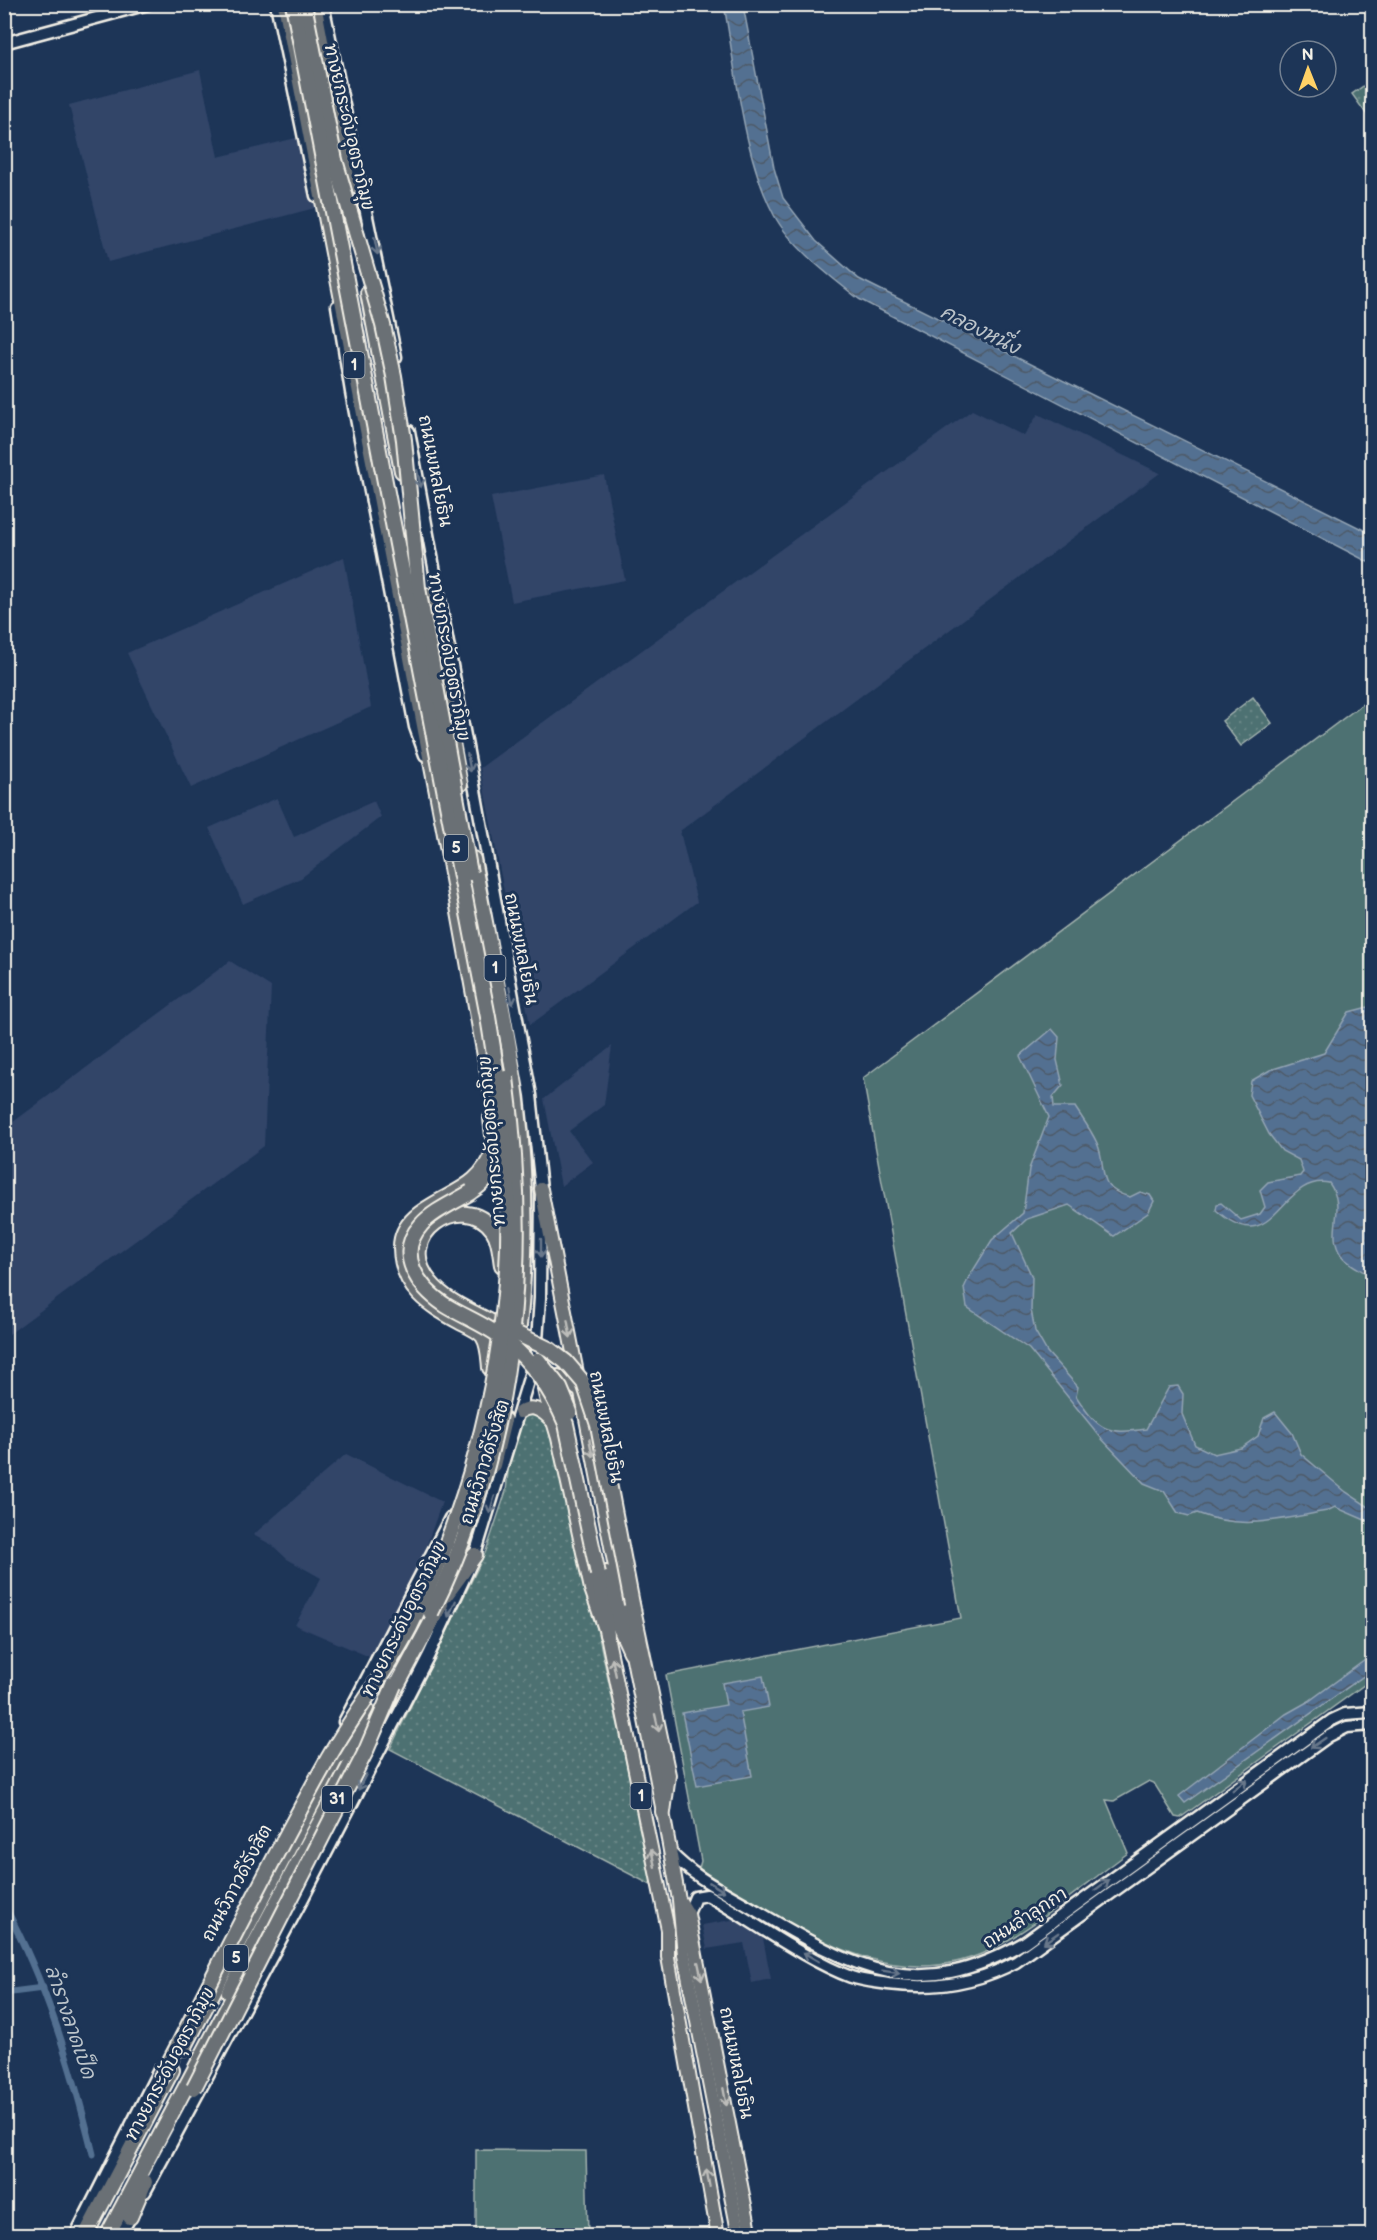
<svg xmlns="http://www.w3.org/2000/svg" width="1377" height="2240" viewBox="0 0 1377 2240" font-family="'Balsamiq Sans','Playpen Sans Thai',sans-serif">
  <style>
    .built { fill: #304468 }
    .green { fill: #4e7172; stroke: #a1b1ad; stroke-width: 1.5 }
    .park { fill: url(#park-dots); stroke: #a1b1ad; stroke-width: 1.5 }
    .water { fill: url(#water-waves); stroke: #93a4b4; stroke-width: 1.5 }
    .lines { fill: none; stroke-linecap: round; stroke-linejoin: round }
    .canal { stroke: #537091; stroke-width: 7 }
    .secondary-casing { stroke: #f4f1e8; stroke-width: 15 }
    .primary-casing { stroke: #f4f1e8; stroke-width: 16 }
    .highway-casing { stroke: #f4f1e8; stroke-width: 18 }
    .secondary { stroke: #1d3557; stroke-width: 10 }
    .primary { stroke: #6a7074; stroke-width: 12 }
    .highway { stroke: #6a7074; stroke-width: 14 }
    .highway-bridge-casing { stroke: #f4f1e8; stroke-width: 18; stroke-linecap: butt }
    .highway-bridge { stroke: #6a7074; stroke-width: 14 }
    .oneway { stroke: #68778a }
    .oneway2 { stroke: #bdbdba }
    .labels { text-anchor: middle; dominant-baseline: central; stroke-width: 6; stroke-linejoin: round; paint-order: stroke }
    .shield { fill: #1d3557; stroke: #b4b9bc; stroke-width: 1.5 }
    .shield-label { font-size: 16px; font-weight: bold; fill: #f4f1e8 }
    .street-label { font-size: 18px; fill: #f4f1e8; stroke: #1d3557 }
    .water-label { font-size: 20px; font-style: italic; fill: #bcc4ca; stroke: #1d3557 }
  </style>
  <defs>
    <pattern id="park-dots" width="8" height="8" patternUnits="userSpaceOnUse" patternTransform="scale(1.5)"><rect width="8" height="8" fill="#4e7172"/><path d="M2 2h.1M6 6h.1" fill="none" stroke="#688686" stroke-width="1.8" stroke-linecap="round"/></pattern>
    <pattern id="water-waves" width="16" height="10" patternUnits="userSpaceOnUse" patternTransform="scale(1.5)"><rect width="16" height="10" fill="#537091"/><path d="M0 5q4-4 8 0t8 0" fill="none" stroke="#4e5a68"/></pattern>
  </defs>
  <rect width="100%" height="100%" fill="#1d3557"/>
  <filter id="ink" filterUnits="userSpaceOnUse"><feTurbulence type="fractalNoise" baseFrequency=".0167" numOctaves="2"/><feDisplacementMap in="SourceGraphic" scale="12" xChannelSelector="R" yChannelSelector="G"/><feConvolveMatrix kernelMatrix="1 2 1 2 8 2 1 2 1" color-interpolation-filters="sRGB"/></filter>
  <g filter="url(#ink)">
    <!-- built -->
    <g class="built">
      <path d="M 200,70 L 218,157 L 300,137 L 315,208 L 108,262 L 69,105 Z"/>
      <path d="M 972,410 L 1024,436 L 1038,414 L 1160,473 L 680,831 L 697,902 L 530,1025 L 480,768 Z"/>
      <path d="M 604,475 L 625,580 L 512,602 L 491,497 Z"/>
      <path d="M 344,557 L 371,707 L 191,788 L 127,653 Z"/>
      <path d="M 277,798 L 294,837 L 374,801 L 381,817 L 301,878 L 243,904 L 209,828 Z"/>
      <path d="M 230,961 L 271,987 L 264,1146 L 5,1337 L 5,1128 Z"/>
      <path d="M 612,1046 L 604,1105 L 569,1131 L 593,1162 L 561,1186 L 544,1099 Z"/>
      <path d="M 346,1454 L 442,1502 L 425,1550 L 372,1658 L 295,1625 L 321,1578 L 287,1559 L 272,1545 L 253,1535 Z"/>
      <path d="M 737,1919 L 762,1933 L 771,1979 L 752,1983 L 744,1943 L 707,1949 L 702,1925 Z"/>
    </g>
    <!-- green -->
    <g class="green">
      <path d="M 1372,697 L 1372,1679 L 1180,1818 L 1175,1817 L 1154,1783 L 1149,1781 L 1114,1801 L 1106,1800 L 1128,1853 C 1088,1882 1040,1923 998,1946 C 895,2002 802,1929 715,1880 L 699,1868 L 701,1861 L 666,1675 L 961,1618 L 863,1078 Z"/>
      <path d="M 476,2150 L 586,2151 L 588,2235 L 476,2235 Z"/>
    </g>
    <!-- park -->
    <g class="park">
      <path d="M 1372,80 L 1372,122 L 1352,94 Z"/>
      <path d="M 1253,697 L 1272,723 L 1241,746 L 1222,721 Z"/>
      <path d="M 526,1410 L 543,1412 L 553,1426 L 653,1886 L 390,1749 L 486,1551 L 506,1491 L 512,1433 Z"/>
    </g>
    <!-- water -->
    <g class="water">
      <path d="M 724,5 L 743,5 L 774,168 L 783,198 L 816,241 L 859,279 L 1372,534 L 1372,564 L 859,299 C 831,277 791,247 774,215 C 743,156 736,70 724,5 Z"/>
      <path d="M 1372,1006 L 1372,1277 C 1364,1271 1347,1264 1341,1255 C 1325,1231 1348,1209 1329,1183 C 1279,1174 1275,1263 1216,1210 L 1217,1204 L 1221,1203 L 1241,1220 L 1260,1214 L 1265,1207 L 1260,1190 L 1268,1182 L 1300,1176 L 1303,1172 L 1299,1160 L 1282,1151 L 1269,1134 L 1249,1095 L 1251,1081 L 1270,1070 L 1324,1053 L 1349,1012 Z"/>
      <path d="M 1052,1029 L 1059,1037 L 1057,1060 L 1063,1085 L 1053,1097 L 1054,1107 L 1075,1107 C 1082,1118 1091,1130 1097,1143 C 1108,1167 1094,1188 1130,1197 L 1140,1192 L 1150,1195 L 1154,1201 L 1148,1213 L 1114,1236 L 1069,1205 L 1027,1219 L 1012,1233 L 1032,1277 L 1031,1310 L 1035,1331 L 1047,1352 L 1078,1387 L 1076,1396 C 1098,1430 1106,1435 1146,1429 L 1169,1387 L 1178,1386 L 1183,1394 L 1182,1414 L 1195,1445 L 1214,1454 L 1241,1448 L 1258,1436 L 1264,1418 L 1275,1412 L 1292,1433 L 1301,1454 L 1346,1492 L 1372,1509 L 1372,1523 L 1335,1507 L 1327,1511 C 1280,1519 1243,1531 1197,1513 L 1189,1516 L 1178,1513 L 1164,1491 L 1144,1483 L 1102,1439 L 1029,1349 L 967,1307 L 964,1288 L 969,1277 L 992,1240 L 1023,1213 L 1029,1169 L 1049,1117 L 1020,1056 Z"/>
      <path d="M 1372,1655 L 1372,1670 L 1185,1803 L 1179,1796 L 1286,1714 L 1309,1701 Z"/>
      <path d="M 763,1676 L 769,1707 L 740,1712 L 752,1776 L 697,1786 L 682,1713 L 726,1705 L 722,1683 Z"/>
    </g>
    <g class="lines">
      <!-- canal -->
      <g class="canal">
        <path d="M 4,1905 C 46,1983 72,2068 93,2154"/>
        <path d="M 4,1993 L 43,1988"/>
      </g>
      <!-- secondary casing -->
      <g class="secondary-casing">
        <g id="secondary">
          <path d="M 276,4 L 316,196"/>
          <path d="M 323,4 L 396,357"/>
          <path d="M 4,43 L 148,4"/>
          <path d="M 337,306 L 351,392 L 415,727 L 425,755"/>
          <path d="M 344,1722 L 450,1518"/>
          <path d="M 670,1852 C 694,1878 727,1893 757,1911 C 856,1969 917,2005 1025,1942 L 1332,1720 L 1345,1714 L 1372,1712"/>
          <path d="M 688,1914 L 695,1897 L 707,1895 C 751,1920 805,1960 851,1977 C 863,1981 876,1982 888,1984 C 934,1990 975,1984 1016,1962 L 1329,1736 L 1347,1727 L 1372,1725"/>
          <path d="M 145,2192 L 300,1904 L 429,1655 L 475,1555 L 536,1355 L 540,1298 L 541,1189 L 531,1095 L 409,431"/>
          <path d="M 75,2236 L 159,2070"/>
          <path d="M 120,2236 L 134,2210"/>
        </g>
      </g>
      <!-- primary casing -->
      <g class="primary-casing">
        <g id="primary">
          <path d="M 541,1189 L 663,1812 L 679,1900 L 684,1955 L 739,2236"/>
          <path d="M 580,1391 L 558,1376 L 547,1379 L 544,1389 L 546,1398 L 558,1438 L 591,1589 L 607,1635 L 668,1930 L 668,1957 L 718,2236"/>
          <path d="M 520,1412 C 533,1403 544,1412 553,1422"/>
          <path d="M 680,1901 L 688,1914 L 751,2236"/>
        </g>
      </g>
      <!-- highway casing -->
      <g class="highway-casing">
        <g id="highway">
          <path d="M 285,4 L 444,829 L 498,1128"/>
          <path d="M 314,4 L 349,188"/>
          <path d="M 368,293 L 402,471"/>
          <path d="M 425,595 L 448,649"/>
          <path d="M 438,661 L 460,784"/>
          <path d="M 473,859 C 487,939 507,1019 517,1100 C 527,1182 527,1264 517,1345"/>
          <path d="M 472,1191 C 503,1171 494,1150 491,1118"/>
          <path d="M 495,1324 C 473,1312 446,1302 430,1282 C 391,1235 463,1188 493,1230 C 500,1240 500,1254 502,1265"/>
          <path d="M 490,1368 C 489,1358 489,1345 483,1336 C 478,1330 468,1326 460,1322 C 428,1304 402,1289 401,1248 C 400,1210 452,1200 474,1180 C 484,1171 490,1161 494,1149"/>
          <path d="M 493,1465 L 504,1420"/>
          <path d="M 606,1573 L 617,1621 L 631,1652"/>
          <path d="M 599,1578 L 607,1635"/>
          <path d="M 445,1596 L 475,1555"/>
          <path d="M 632,1604 L 668,1775 L 663,1812"/>
          <path d="M 392,1695 L 441,1604"/>
          <path d="M 341,1755 L 366,1708"/>
          <path d="M 229,1992 L 370,1728"/>
          <path d="M 184,2048 L 342,1746"/>
          <path d="M 130,2217 L 145,2182"/>
          <path d="M 85,2236 L 172,2070"/>
          <path d="M 107,2236 L 239,1986"/>
        </g>
      </g>
      <!-- secondary -->
      <use href="#secondary" class="secondary"/>
      <!-- primary -->
      <use href="#primary" class="primary"/>
      <!-- highway -->
      <use href="#highway" class="highway"/>
      <!-- highway-bridge casing -->
      <g class="highway-bridge-casing">
        <g id="highway-bridge">
          <path d="M 304,4 L 335,160 L 383,325 L 394,376 L 404,440 L 418,588 L 470,873"/>
          <path d="M 471,1192 C 455,1202 433,1211 421,1225 C 395,1254 418,1287 445,1305 C 464,1317 487,1325 505,1340 C 533,1362 552,1391 566,1424 L 598,1574"/>
          <path d="M 505,1328 L 549,1349 L 566,1362 L 584,1383 L 598,1425 L 632,1604"/>
          <path d="M 538,1360 L 560,1388 L 570,1412"/>
          <path d="M 431,1613 C 515,1445 531,1262 506,1078"/>
          <path d="M 160,2080 C 215,1975 267,1867 325,1764 C 351,1717 385,1675 410,1627 C 465,1516 499,1393 507,1269 C 512,1186 502,1099 488,1017 L 293,4"/>
          <path d="M 194,2088 L 365,1753 L 394,1685"/>
        </g>
      </g>
      <!-- highway-bridge -->
      <use href="#highway-bridge" class="highway-bridge"/>
    </g>
    <!-- one-way arrows -->
    <defs><path id="oneway-shaft" d="M-6 0H5M1.5-3L5.5 0L1.5 3" fill="none" stroke-width="1.6" stroke-linecap="round" stroke-linejoin="round" transform="scale(1.5)"/></defs>
    <g class="oneway">
      <use href="#oneway-shaft" transform="translate(376 246) rotate(79)"/>
      <use href="#oneway-shaft" transform="translate(419 479) rotate(78)"/>
      <use href="#oneway-shaft" transform="translate(469 763) rotate(79)"/>
      <use href="#oneway-shaft" transform="translate(511 996) rotate(79)"/>
      <use href="#oneway-shaft" transform="translate(541 1248) rotate(90)"/>
      <use href="#oneway-shaft" transform="translate(492 1505) rotate(107)"/>
      <use href="#oneway-shaft" transform="translate(452 1609) rotate(115)"/>
      <use href="#oneway-shaft" transform="translate(1318 1743) rotate(146)"/>
      <use href="#oneway-shaft" transform="translate(362 1782) rotate(117)"/>
      <use href="#oneway-shaft" transform="translate(1240 1785) rotate(-36)"/>
      <use href="#oneway-shaft" transform="translate(1102 1885) rotate(-36)"/>
      <use href="#oneway-shaft" transform="translate(717 1887) rotate(31)"/>
      <use href="#oneway-shaft" transform="translate(1051 1938) rotate(145)"/>
      <use href="#oneway-shaft" transform="translate(811 1957) rotate(-150)"/>
      <use href="#oneway-shaft" transform="translate(891 1972) rotate(9)"/>
    </g>
    <g class="oneway2">
      <use href="#oneway-shaft" transform="translate(569 1329) rotate(80)"/>
      <use href="#oneway-shaft" transform="translate(591 1448) rotate(79)"/>
      <use href="#oneway-shaft" transform="translate(614 1667) rotate(-102)"/>
      <use href="#oneway-shaft" transform="translate(657 1723) rotate(77)"/>
      <use href="#oneway-shaft" transform="translate(653 1858) rotate(-102)"/>
      <use href="#oneway-shaft" transform="translate(700 1971) rotate(78)"/>
      <use href="#oneway-shaft" transform="translate(725 2097) rotate(79)"/>
      <use href="#oneway-shaft" transform="translate(708 2178) rotate(-100)"/>
    </g>
  </g>
  <g class="labels">
    <!-- shield labels -->
    <g class="shield">
      <rect x="343.5" y="352" width="21" height="26" rx="4.5"/>
      <rect x="444" y="835" width="24" height="26" rx="4.5"/>
      <rect x="484.5" y="955" width="21" height="26" rx="4.5"/>
      <rect x="630.5" y="1783" width="21" height="26" rx="4.5"/>
      <rect x="322" y="1786" width="30" height="26" rx="4.5"/>
      <rect x="224" y="1945" width="24" height="26" rx="4.5"/>
    </g>
    <g class="shield-label">
      <text x="354" y="365">1</text>
      <text x="456" y="848">5</text>
      <text x="495" y="968">1</text>
      <text x="641" y="1796">1</text>
      <text x="337" y="1799">31</text>
      <text x="236" y="1958">5</text>
    </g>
    <!-- street labels -->
    <g class="street-label">
      <text transform="translate(349 127) rotate(77)">ทางยกระดับอุตราภิมุข</text>
      <text transform="translate(435 471) rotate(79)">ถนนพหลโยธิน</text>
      <text transform="translate(449 657) rotate(80)">ทางยกระดับอุตราภิมุข</text>
      <text transform="translate(521 949) rotate(79)">ถนนพหลโยธิน</text>
      <text transform="translate(492 1141) rotate(-95)">ทางยกระดับอุตราภิมุข</text>
      <text transform="translate(606 1427) rotate(79)">ถนนพหลโยธิน</text>
      <text transform="translate(485 1462) rotate(-73)">ถนนวิภาวดีรังสิต</text>
      <text transform="translate(404 1619) rotate(-64)">ทางยกระดับอุตราภิมุข</text>
      <text transform="translate(237 1883) rotate(-62)">ถนนวิภาวดีรังสิต</text>
      <text transform="translate(1025 1918) rotate(-33)">ถนนลำลูกกา</text>
      <text transform="translate(736 2063) rotate(79)">ถนนพหลโยธิน</text>
      <text transform="translate(170 2064) rotate(-62)">ทางยกระดับอุตราภิมุข</text>
    </g>
    <!-- water labels -->
    <g class="water-label">
      <text transform="translate(980 330) rotate(27)">คลองหนึ่ง</text>
      <text transform="translate(70 2022) rotate(71)">ลำรางลาดเป็ด</text>
    </g>
  </g>
  <!-- margin -->
  <rect width="1377" height="2240" fill="none" stroke="#1d3557" stroke-width="24"/>
  <rect x="12" y="12" width="1353" height="2216" fill="none" stroke="#f4f1e8" stroke-width="2" filter="url(#ink)"/>
  <!-- north arrow -->
  <g transform="translate(1308 69) rotate(359)"><circle r="28" fill="#1d3557" stroke="#738091" stroke-width="1.5"/>
  <path d="M0-4.5L10 22L0 15L-10 22Z" fill="#ffd166"/>
  <text y="-9" font-size="16" font-weight="bold" text-anchor="middle" fill="#f4f1e8">N</text>
  </g>
</svg>
